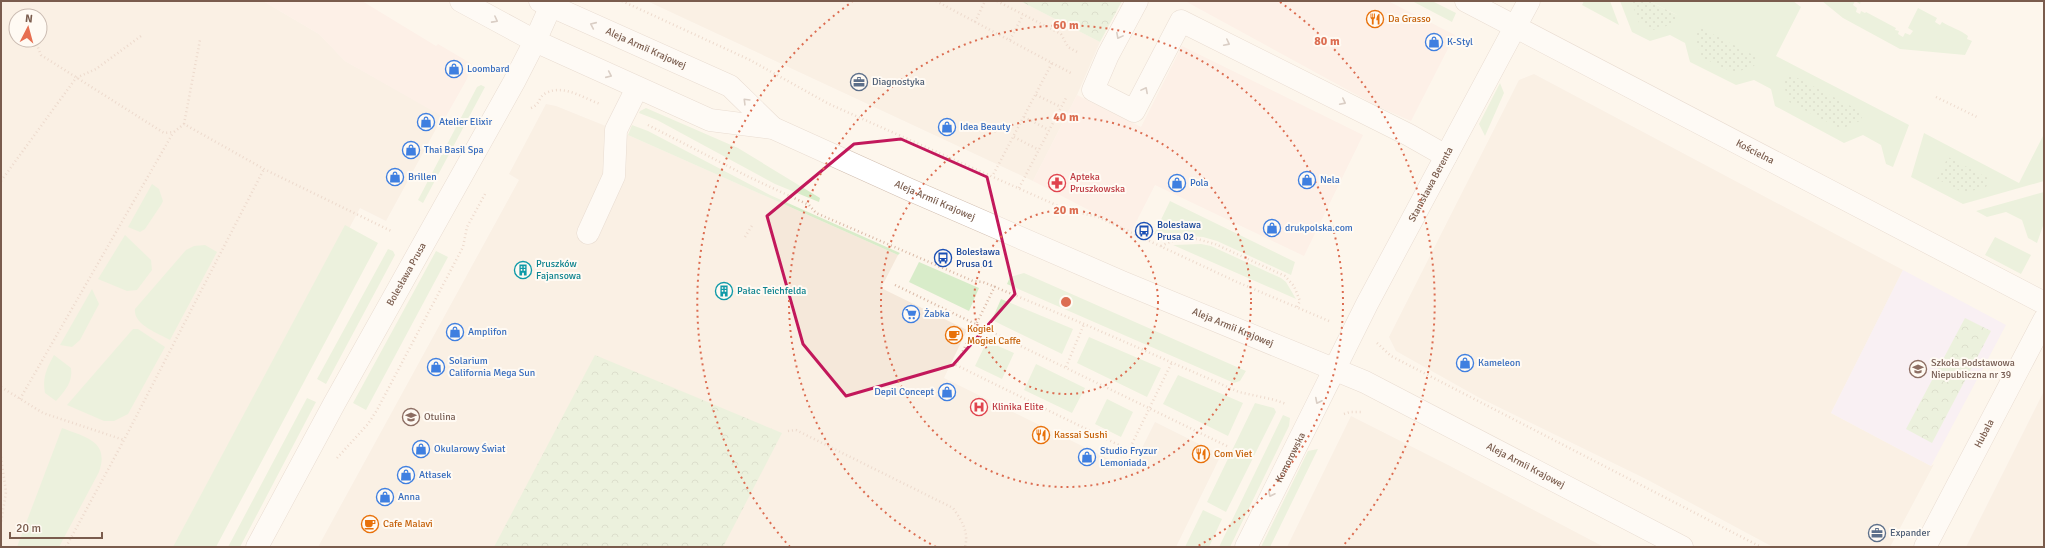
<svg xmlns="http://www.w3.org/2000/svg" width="2045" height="548" viewBox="0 0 2045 548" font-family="Signika,sans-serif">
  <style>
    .residential { fill: #f5e8da; fill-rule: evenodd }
    .commercial { fill: #fde8e0 }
    .education { fill: #f3e8fa }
    .grass { fill: #d8ecc9 }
    .park { fill: url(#park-crowns) }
    .garden { fill: url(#garden-dots) }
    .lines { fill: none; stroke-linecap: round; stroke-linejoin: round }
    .minor-casing { stroke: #d1beb0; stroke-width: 23 }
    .path { stroke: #d9b8a5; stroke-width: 2.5; stroke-dasharray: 1 3; stroke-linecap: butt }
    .minor { stroke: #fff; stroke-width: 22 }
    .oneway { stroke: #af9d94 }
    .marked { fill: none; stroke: #c2185b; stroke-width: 3; stroke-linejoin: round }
    .ring { fill: none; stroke: #dc6d51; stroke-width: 2; stroke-dasharray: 2 4 }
    .labels { text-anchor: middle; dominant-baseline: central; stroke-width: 4; stroke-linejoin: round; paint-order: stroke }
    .food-label { font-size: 10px; fill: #c56008; stroke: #fffaf3; text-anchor: start }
    .shop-label { font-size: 10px; fill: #366cbe; stroke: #fffaf3; text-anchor: start }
    .street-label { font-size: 10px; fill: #7a5c4d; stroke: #fffaf3 }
    .service-label { font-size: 10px; fill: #4e5e75; stroke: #fffaf3; text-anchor: start }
    .health-label { font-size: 10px; fill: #be3a42; stroke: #fffaf3; text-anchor: start }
    .transit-label { font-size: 10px; fill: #164399; stroke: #fffaf3; text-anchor: start }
    .culture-label { font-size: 10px; fill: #0d838f; stroke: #fffaf3; text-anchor: start }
    .education-label { font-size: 10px; fill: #785e54; stroke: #fffaf3; text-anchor: start }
    .centre { fill: #dc6d51; stroke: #fffaf3; stroke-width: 2 }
    .ring-label { font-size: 12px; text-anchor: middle; font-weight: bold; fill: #dc6d51; stroke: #fffaf3; stroke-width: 4; stroke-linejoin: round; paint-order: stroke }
  </style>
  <defs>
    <pattern id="park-crowns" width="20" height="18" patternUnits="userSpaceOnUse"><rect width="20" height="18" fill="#d8ecc9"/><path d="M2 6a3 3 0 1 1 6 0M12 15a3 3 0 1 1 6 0" fill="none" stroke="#b4c2a5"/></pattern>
    <pattern id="garden-dots" width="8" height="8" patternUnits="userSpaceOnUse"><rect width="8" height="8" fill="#d8ecc9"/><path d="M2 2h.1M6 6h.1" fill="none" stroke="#b4c2a5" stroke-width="1.8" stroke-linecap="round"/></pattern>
  </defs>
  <rect width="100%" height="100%" fill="#fdf6ec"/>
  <!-- residential -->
  <g class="residential">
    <path d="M 1,1 L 263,1 L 319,34 L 345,61 L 443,116 L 386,221 L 360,208 L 179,547 L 1,547 ZM 16,16 L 40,16 L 40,40 L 16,40 Z"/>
    <path d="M 647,1 L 1020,1 L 1100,42 L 1077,95 L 1033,181 Z"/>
    <path d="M 1534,74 L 1903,270 L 1831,413 L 1931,466 L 1934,464 L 1890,547 L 1773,547 L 1646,479 L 1478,397 L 1396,351 L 1389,337 L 1519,80 Z"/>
    <path d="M 546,104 L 556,106 L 628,135 L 898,255 L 881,288 L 967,330 L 944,378 L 1131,470 L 1155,422 L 1221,455 L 1176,547 L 318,547 L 519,180 L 509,174 Z"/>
    <path d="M 2044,391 L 2044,547 L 1966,547 Z"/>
    <path d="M 1351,416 L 1450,466 L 1604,547 L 1287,547 Z"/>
  </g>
  <!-- commercial -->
  <g class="commercial">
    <path d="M 263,1 L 362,1 L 436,46 L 438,44 L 472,64 L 467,79 L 445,118 L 345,61 L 319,34 Z"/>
    <path d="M 1185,1 L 1388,1 L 1455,35 L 1411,121 L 1377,106 Z"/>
    <path d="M 1182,46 L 1363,135 L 1304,256 L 1155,185 L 1131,232 L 1033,181 L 1077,95 L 1141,127 Z"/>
  </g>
  <!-- education -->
  <path class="education" d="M 1903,270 L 2006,325 L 1931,466 L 1831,413 Z"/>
  <!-- grass -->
  <g class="grass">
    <path d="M 1412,1 L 1432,1 L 1456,13 L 1452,22 Z"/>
    <path d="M 1584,1 L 1610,1 L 1619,25 L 1582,5 Z"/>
    <path d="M 1620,1 L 1634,1 L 1632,4 L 1677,15 L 1649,1 L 1793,1 L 1801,7 L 1776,56 L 1909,125 L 1893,167 L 1886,164 L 1881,145 L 1863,135 L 1844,143 L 1775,106 L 1771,89 L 1754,80 L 1736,85 L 1690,62 L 1685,43 L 1670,35 L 1650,41 L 1632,32 Z"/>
    <path d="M 1822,1 L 1861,1 L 1860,4 L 1855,1 L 1853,5 L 1857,8 L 1856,12 L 1860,14 L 1861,11 L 1865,13 L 1866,12 L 1896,28 L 1895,30 L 1899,31 L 1898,34 L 1903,37 L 1905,33 L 1910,35 L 1913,31 L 1908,28 L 1918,8 L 1937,18 L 1935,22 L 1940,25 L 1942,22 C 1950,27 1961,30 1968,36 L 1967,39 L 1972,41 L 1965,55 L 1900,49 L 1843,18 Z"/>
    <path d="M 1500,83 L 1504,93 L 1485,136 L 1479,124 Z"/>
    <path d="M 481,85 L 485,87 L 423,203 L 418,200 L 477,87 Z"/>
    <path d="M 646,108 L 738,148 L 820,198 L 819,202 L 775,184 L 657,120 L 639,113 L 640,111 Z"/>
    <path d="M 632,125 L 648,131 L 770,195 L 900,253 L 898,255 L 628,135 Z"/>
    <path d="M 1924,133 L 2019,183 L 2044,134 L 2044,181 L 1963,204 L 1911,177 Z"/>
    <path d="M 152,184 L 159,189 L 163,201 L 161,205 L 145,229 L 140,232 L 128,227 Z"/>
    <path d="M 2044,192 L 2044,223 L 2037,243 L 2028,238 L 2022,220 L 2006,212 L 1987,217 L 1976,211 Z"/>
    <path d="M 1170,201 L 1295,262 L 1291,275 L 1217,241 L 1203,237 L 1154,234 Z"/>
    <path d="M 345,225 L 378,243 L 216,547 L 173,547 Z"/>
    <path d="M 125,235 L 151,260 L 152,270 L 137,290 L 127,291 L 98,279 Z"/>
    <path d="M 1995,237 L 2031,255 L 2021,274 L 1985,255 Z"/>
    <path d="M 1201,244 L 1211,246 L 1281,278 L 1286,282 L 1296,299 L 1173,245 Z"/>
    <path d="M 205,245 L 217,252 L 170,340 C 158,333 133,325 135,309 L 186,250 L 194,246 Z"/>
    <path d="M 388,249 L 393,251 L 395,255 L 326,384 L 317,379 Z"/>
    <path d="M 436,251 L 448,257 L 366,410 L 353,403 Z"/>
    <path d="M 919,262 L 979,288 L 969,311 L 909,282 Z"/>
    <path d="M 1024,273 L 1246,371 L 1240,381 L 1234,383 L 1007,284 L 1010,277 Z"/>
    <path d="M 92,289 L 99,304 L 80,340 L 72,347 L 60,345 Z"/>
    <path d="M 1001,299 L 1073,329 L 1062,354 L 992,320 Z"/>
    <path d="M 133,329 L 138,329 L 165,347 L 128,414 L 114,421 L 104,421 L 67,405 Z"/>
    <path d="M 1089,337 L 1161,368 L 1147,397 L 1077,363 Z"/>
    <path d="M 987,341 L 1014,353 L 1002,379 L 975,366 Z"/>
    <path d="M 54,355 L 71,368 C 73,382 65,391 56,401 L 45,393 C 42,377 47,368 54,355 Z"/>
    <path d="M 1036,364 L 1085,388 L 1072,413 L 1024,390 Z"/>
    <path d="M 1178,375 L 1243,403 L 1228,436 L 1163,404 Z"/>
    <path d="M 307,398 L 316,402 L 240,547 L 228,547 Z"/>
    <path d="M 1107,399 L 1133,412 L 1121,437 L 1095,424 Z"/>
    <path d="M 1255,403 L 1274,408 L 1276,412 L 1226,512 L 1207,502 Z"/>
    <path d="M 1283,415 L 1290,418 L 1289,426 L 1230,547 L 1219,547 Z"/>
    <path d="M 62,428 C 85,437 110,441 99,472 L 59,547 L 17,547 Z"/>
    <path d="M 1318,449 L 1270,547 L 1261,547 L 1308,451 Z"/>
    <path d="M 1203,510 L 1222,519 L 1209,547 L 1185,547 Z"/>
  </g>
  <!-- park -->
  <g class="park">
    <path d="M 1020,1 L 1122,1 L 1100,42 Z"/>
    <path d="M 1965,318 L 1991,331 L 1932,443 L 1906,429 Z"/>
    <path d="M 595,355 L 782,433 L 723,547 L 494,547 Z"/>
  </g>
  <!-- garden -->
  <g class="garden">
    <path d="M 1634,1 L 1649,1 L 1677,15 L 1673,24 L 1653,30 L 1639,23 L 1632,3 Z"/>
    <path d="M 1699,27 L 1759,58 L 1754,66 L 1734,73 L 1701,57 L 1695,36 Z"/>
    <path d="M 1788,73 L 1864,113 L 1860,121 L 1841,129 L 1789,102 L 1783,83 Z"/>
    <path d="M 1948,157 L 1990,179 L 1986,187 L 1964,193 L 1937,179 Z"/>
  </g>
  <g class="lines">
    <!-- minor casing -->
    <g class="minor-casing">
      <g id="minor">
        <path id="s1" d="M 461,1 L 535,41 L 710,120 L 773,128 L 908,189 L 1122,282 L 1365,382 L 1682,547"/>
        <path id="s2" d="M 540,1 L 730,86 L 773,128"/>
        <path d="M 1137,1 L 1108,55 L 1093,90 L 1134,111 L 1181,21 L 1409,135 L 1446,156"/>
        <path id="s3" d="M 1466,1 L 2044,303"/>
        <path d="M 588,233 L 614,176 L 616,130 L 637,88"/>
        <path id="s4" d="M 257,547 L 334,404 L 514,82 L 535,41 L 553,1"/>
        <path id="s5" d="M 1246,547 L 1367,304 L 1529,1"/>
        <path id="s6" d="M 1925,547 L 2044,320"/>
      </g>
    </g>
    <!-- path -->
    <g class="path">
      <path d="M 622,1 L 750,60 L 829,104 L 1065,209 L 1098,217 L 1237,282 L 1329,321"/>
      <path d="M 936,1 L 1052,63 L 993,175"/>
      <path d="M 997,1 L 1061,34 L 1068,47 L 1079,53"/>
      <path d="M 975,22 L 985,1"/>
      <path d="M 35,40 L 41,55 L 164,133 L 174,132 L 184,124 L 264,169 L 391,231"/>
      <path d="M 1010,40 L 1023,15"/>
      <path d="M 1052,63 L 1071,73"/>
      <path d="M 1036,95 L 1061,107"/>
      <path d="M 1936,97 L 1979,118"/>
      <path d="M 531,108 C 541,104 538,97 546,93 C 564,84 583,98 600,104"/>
      <path d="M 1024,117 L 1049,130"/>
      <path d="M 184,124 L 200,40"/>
      <path d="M 648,125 L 751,178 L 809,205 L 816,213 L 973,281 L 983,282 L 1084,324 L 1239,392 L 1275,400 L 1286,404"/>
      <path d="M 1014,137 L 1039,150"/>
      <path d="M 1,181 L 76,78 L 96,69 L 141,36"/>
      <path d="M 1019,188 L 1067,96"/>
      <path d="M 745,237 L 753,224"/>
      <path d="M 1161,246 L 1172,241 L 1197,239 L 1215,244 L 1285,276 L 1294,286 L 1300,301 L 1297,307"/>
      <path d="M 895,285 L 1229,447"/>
      <path d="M 995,286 L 956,365 L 1129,450 L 1172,362"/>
      <path d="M 1377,343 L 1391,356 L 1761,547"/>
      <path d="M 1066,367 L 1084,324"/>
      <path d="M 1,387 L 43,413 L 124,440"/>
      <path d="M 20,399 L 173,133"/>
      <path d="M 1344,414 L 1350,412 L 1361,412"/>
      <path d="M 788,431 L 796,430 L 953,508 C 962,521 969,532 965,547"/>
      <path d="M 1,457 L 6,492 L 1,523"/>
      <path d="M 337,458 L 368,424 L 377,410 L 463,247 L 467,227 L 485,194"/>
      <path d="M 66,547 L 124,440 L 264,169"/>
    </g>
    <!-- minor -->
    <use href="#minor" class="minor"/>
  </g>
  <!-- one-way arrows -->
  <defs><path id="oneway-chevron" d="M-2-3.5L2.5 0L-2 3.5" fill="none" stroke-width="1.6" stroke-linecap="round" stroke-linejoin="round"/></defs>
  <g class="oneway">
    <use href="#oneway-chevron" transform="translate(495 20) rotate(28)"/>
    <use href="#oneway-chevron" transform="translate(593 25) rotate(-156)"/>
    <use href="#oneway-chevron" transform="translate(1119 36) rotate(118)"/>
    <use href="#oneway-chevron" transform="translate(1227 43) rotate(27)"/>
    <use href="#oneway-chevron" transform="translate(609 75) rotate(24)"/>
    <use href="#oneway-chevron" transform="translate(1145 90) rotate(-62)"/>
    <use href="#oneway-chevron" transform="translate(746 101) rotate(-135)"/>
    <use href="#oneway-chevron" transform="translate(1343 102) rotate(27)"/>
    <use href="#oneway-chevron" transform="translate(1318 401) rotate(117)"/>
    <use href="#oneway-chevron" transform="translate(1271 494) rotate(116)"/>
  </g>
  <!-- marked area -->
  <path d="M0 0H2045V548H0ZM 901,139 L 987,177 L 1015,294 L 953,365 L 846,396 L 803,344 L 767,216 L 854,144 Z" fill="#fdf6ec" fill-opacity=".55" fill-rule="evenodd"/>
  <path class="marked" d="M 901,139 L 987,177 L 1015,294 L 953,365 L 846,396 L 803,344 L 767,216 L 854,144 Z"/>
  <!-- distance rings -->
  <g class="ring">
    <circle cx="1066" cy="302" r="92"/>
    <circle cx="1066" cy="302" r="185"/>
    <path d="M936 547A277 277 0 1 1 1196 547"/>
    <path d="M790 547A369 369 0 0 1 852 2M1280 2A369 369 0 0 1 1342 547"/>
  </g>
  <!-- icons -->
  <defs>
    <g id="restaurant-ring" transform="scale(0.9)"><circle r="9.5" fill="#fffaf3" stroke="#e8710a" stroke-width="1.5"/><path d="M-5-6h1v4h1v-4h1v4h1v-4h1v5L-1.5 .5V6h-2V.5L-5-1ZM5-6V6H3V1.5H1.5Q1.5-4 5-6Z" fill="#e8710a"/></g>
    <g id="shop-ring" transform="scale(0.9)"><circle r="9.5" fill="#fffaf3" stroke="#3f7fe0" stroke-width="1.5"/><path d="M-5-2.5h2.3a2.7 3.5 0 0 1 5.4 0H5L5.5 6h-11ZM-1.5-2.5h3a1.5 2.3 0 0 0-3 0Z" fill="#3f7fe0"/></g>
    <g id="office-ring" transform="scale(0.9)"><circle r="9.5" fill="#fffaf3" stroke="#5c6f8a" stroke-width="1.5"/><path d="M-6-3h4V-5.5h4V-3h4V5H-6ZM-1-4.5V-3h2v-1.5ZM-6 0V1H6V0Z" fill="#5c6f8a"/></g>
    <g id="pharmacy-ring" transform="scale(0.9)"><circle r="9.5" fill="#fffaf3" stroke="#e0444e" stroke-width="1.5"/><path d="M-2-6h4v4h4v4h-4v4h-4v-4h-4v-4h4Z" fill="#e0444e"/></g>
    <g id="bus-ring" transform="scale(0.9)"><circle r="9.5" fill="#fffaf3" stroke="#1a4fb4" stroke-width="1.5"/><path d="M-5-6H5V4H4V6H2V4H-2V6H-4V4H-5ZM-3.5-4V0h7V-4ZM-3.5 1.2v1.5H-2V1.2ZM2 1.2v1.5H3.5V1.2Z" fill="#1a4fb4"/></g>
    <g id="building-ring" transform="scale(0.9)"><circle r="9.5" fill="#fffaf3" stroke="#0f9aa8" stroke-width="1.5"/><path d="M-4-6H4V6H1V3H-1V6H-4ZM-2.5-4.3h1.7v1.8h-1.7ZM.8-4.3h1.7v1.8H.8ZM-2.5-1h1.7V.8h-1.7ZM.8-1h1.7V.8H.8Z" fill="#0f9aa8"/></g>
    <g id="supermarket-ring" transform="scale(0.9)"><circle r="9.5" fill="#fffaf3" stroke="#3f7fe0" stroke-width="1.5"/><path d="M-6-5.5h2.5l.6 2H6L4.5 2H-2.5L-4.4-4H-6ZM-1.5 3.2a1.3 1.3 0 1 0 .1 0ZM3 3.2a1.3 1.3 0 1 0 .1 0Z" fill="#3f7fe0"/></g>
    <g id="cafe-ring" transform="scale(0.9)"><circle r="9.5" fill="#fffaf3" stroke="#e8710a" stroke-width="1.5"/><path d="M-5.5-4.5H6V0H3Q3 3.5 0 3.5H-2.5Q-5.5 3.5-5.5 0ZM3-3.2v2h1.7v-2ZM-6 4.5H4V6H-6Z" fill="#e8710a"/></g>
    <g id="school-ring" transform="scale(0.9)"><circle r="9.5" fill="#fffaf3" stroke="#8d6e63" stroke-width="1.5"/><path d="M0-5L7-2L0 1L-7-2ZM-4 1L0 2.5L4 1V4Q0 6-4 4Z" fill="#8d6e63"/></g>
    <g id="hospital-ring" transform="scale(0.9)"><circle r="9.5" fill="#fffaf3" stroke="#e0444e" stroke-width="1.5"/><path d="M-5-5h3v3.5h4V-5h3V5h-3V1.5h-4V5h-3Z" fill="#e0444e"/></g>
  </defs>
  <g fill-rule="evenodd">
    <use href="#restaurant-ring" x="1375" y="19"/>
    <use href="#shop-ring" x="1434" y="42"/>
    <use href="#shop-ring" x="454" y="69"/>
    <use href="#office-ring" x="859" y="82"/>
    <use href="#shop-ring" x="426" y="122"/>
    <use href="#shop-ring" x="947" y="127"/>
    <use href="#shop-ring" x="411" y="150"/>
    <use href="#shop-ring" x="395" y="177"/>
    <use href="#shop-ring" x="1307" y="180"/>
    <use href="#pharmacy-ring" x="1057" y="183"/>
    <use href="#shop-ring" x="1177" y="183"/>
    <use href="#shop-ring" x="1272" y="228"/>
    <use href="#bus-ring" x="1144" y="231"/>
    <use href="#bus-ring" x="943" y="258"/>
    <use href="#building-ring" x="523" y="270"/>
    <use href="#building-ring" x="724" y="291"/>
    <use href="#supermarket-ring" x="911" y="314"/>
    <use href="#shop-ring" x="455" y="332"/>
    <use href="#cafe-ring" x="954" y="335"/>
    <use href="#shop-ring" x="1465" y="363"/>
    <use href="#shop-ring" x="436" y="367"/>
    <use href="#school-ring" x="1918" y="369"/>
    <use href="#shop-ring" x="947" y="392"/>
    <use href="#hospital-ring" x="979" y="407"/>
    <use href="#school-ring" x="411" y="417"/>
    <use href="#restaurant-ring" x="1041" y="435"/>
    <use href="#shop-ring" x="421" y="449"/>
    <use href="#restaurant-ring" x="1201" y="454"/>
    <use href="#shop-ring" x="1087" y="457"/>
    <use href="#shop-ring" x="406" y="475"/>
    <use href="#shop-ring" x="385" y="497"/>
    <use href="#cafe-ring" x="370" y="524"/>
    <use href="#office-ring" x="1877" y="533"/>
  </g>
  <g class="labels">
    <!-- food labels -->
    <g class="food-label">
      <text x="1388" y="19">Da Grasso</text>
      <text x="967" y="329">Kogiel<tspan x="967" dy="12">Mogiel Caffe</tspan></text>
      <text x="1054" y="435">Kassai Sushi</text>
      <text x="1214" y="454">Com Viet</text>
      <text x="383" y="524">Cafe Malavi</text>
    </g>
    <!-- shop labels -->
    <g class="shop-label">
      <text x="1447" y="42">K-Styl</text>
      <text x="467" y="69">Loombard</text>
      <text x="439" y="122">Atelier Elixir</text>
      <text x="960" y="127">Idea Beauty</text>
      <text x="424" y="150">Thai Basil Spa</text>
      <text x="408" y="177">Brillen</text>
      <text x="1320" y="180">Nela</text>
      <text x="1190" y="183">Pola</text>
      <text x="1285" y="228">drukpolska.com</text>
      <text x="924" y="314">Żabka</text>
      <text x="468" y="332">Amplifon</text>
      <text x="449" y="361">Solarium<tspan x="449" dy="12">California Mega Sun</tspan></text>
      <text x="1478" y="363">Kameleon</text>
      <text x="934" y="392" text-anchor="end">Depil Concept</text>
      <text x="434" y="449">Okularowy Świat</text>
      <text x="1100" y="451">Studio Fryzur<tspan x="1100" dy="12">Lemoniada</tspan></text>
      <text x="419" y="475">Atłasek</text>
      <text x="398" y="497">Anna</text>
    </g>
    <!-- street labels -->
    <g class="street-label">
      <text stroke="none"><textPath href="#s2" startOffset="116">Aleja Armii Krajowej</textPath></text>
      <text stroke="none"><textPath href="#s3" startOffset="326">Kościelna</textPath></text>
      <text stroke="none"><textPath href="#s5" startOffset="407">Stanisława Berenta</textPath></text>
      <text stroke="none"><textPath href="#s1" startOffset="517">Aleja Armii Krajowej</textPath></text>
      <text stroke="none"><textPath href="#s4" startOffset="311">Bolesława Prusa</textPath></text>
      <text stroke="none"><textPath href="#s1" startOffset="841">Aleja Armii Krajowej</textPath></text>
      <text stroke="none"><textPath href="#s6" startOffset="128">Hubala</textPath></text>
      <text stroke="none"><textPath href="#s5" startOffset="100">Komorowska</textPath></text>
      <text stroke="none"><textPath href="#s1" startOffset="1165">Aleja Armii Krajowej</textPath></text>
    </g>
    <!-- service labels -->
    <g class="service-label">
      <text x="872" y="82">Diagnostyka</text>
      <text x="1890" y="533">Expander</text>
    </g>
    <!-- health labels -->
    <g class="health-label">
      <text x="1070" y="177">Apteka<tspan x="1070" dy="12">Pruszkowska</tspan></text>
      <text x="992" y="407">Klinika Elite</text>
    </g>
    <!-- transit labels -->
    <g class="transit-label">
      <text x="1157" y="225">Bolesława<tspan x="1157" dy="12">Prusa 02</tspan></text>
      <text x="956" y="252">Bolesława<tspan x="956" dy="12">Prusa 01</tspan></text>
    </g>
    <!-- culture labels -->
    <g class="culture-label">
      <text x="536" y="264">Pruszków<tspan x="536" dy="12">Fajansowa</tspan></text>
      <text x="737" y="291">Pałac Teichfelda</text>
    </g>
    <!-- education labels -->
    <g class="education-label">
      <text x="1931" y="363">Szkoła Podstawowa<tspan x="1931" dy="12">Niepubliczna nr 39</tspan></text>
      <text x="424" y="417">Otulina</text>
    </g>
  </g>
  <circle cx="1066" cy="302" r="6" class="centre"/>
  <g class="ring-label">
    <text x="1066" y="29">60 m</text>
    <text x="1327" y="45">80 m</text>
    <text x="1066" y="121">40 m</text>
    <text x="1066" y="214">20 m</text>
  </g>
  <!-- border -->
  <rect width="2045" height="548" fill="none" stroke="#7a5c4d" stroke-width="4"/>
  <!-- north arrow -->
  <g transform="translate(28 28) rotate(6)"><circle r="19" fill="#fffaf3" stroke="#cabbb1"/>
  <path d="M0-3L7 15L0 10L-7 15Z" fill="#e76f51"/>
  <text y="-6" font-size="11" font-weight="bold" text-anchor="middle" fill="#7a5c4d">N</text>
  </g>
  <!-- scale -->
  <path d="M10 532v6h92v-6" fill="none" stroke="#7a5c4d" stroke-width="2"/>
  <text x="16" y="532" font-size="12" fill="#7a5c4d" stroke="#fffaf3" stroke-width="3" paint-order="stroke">20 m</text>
</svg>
